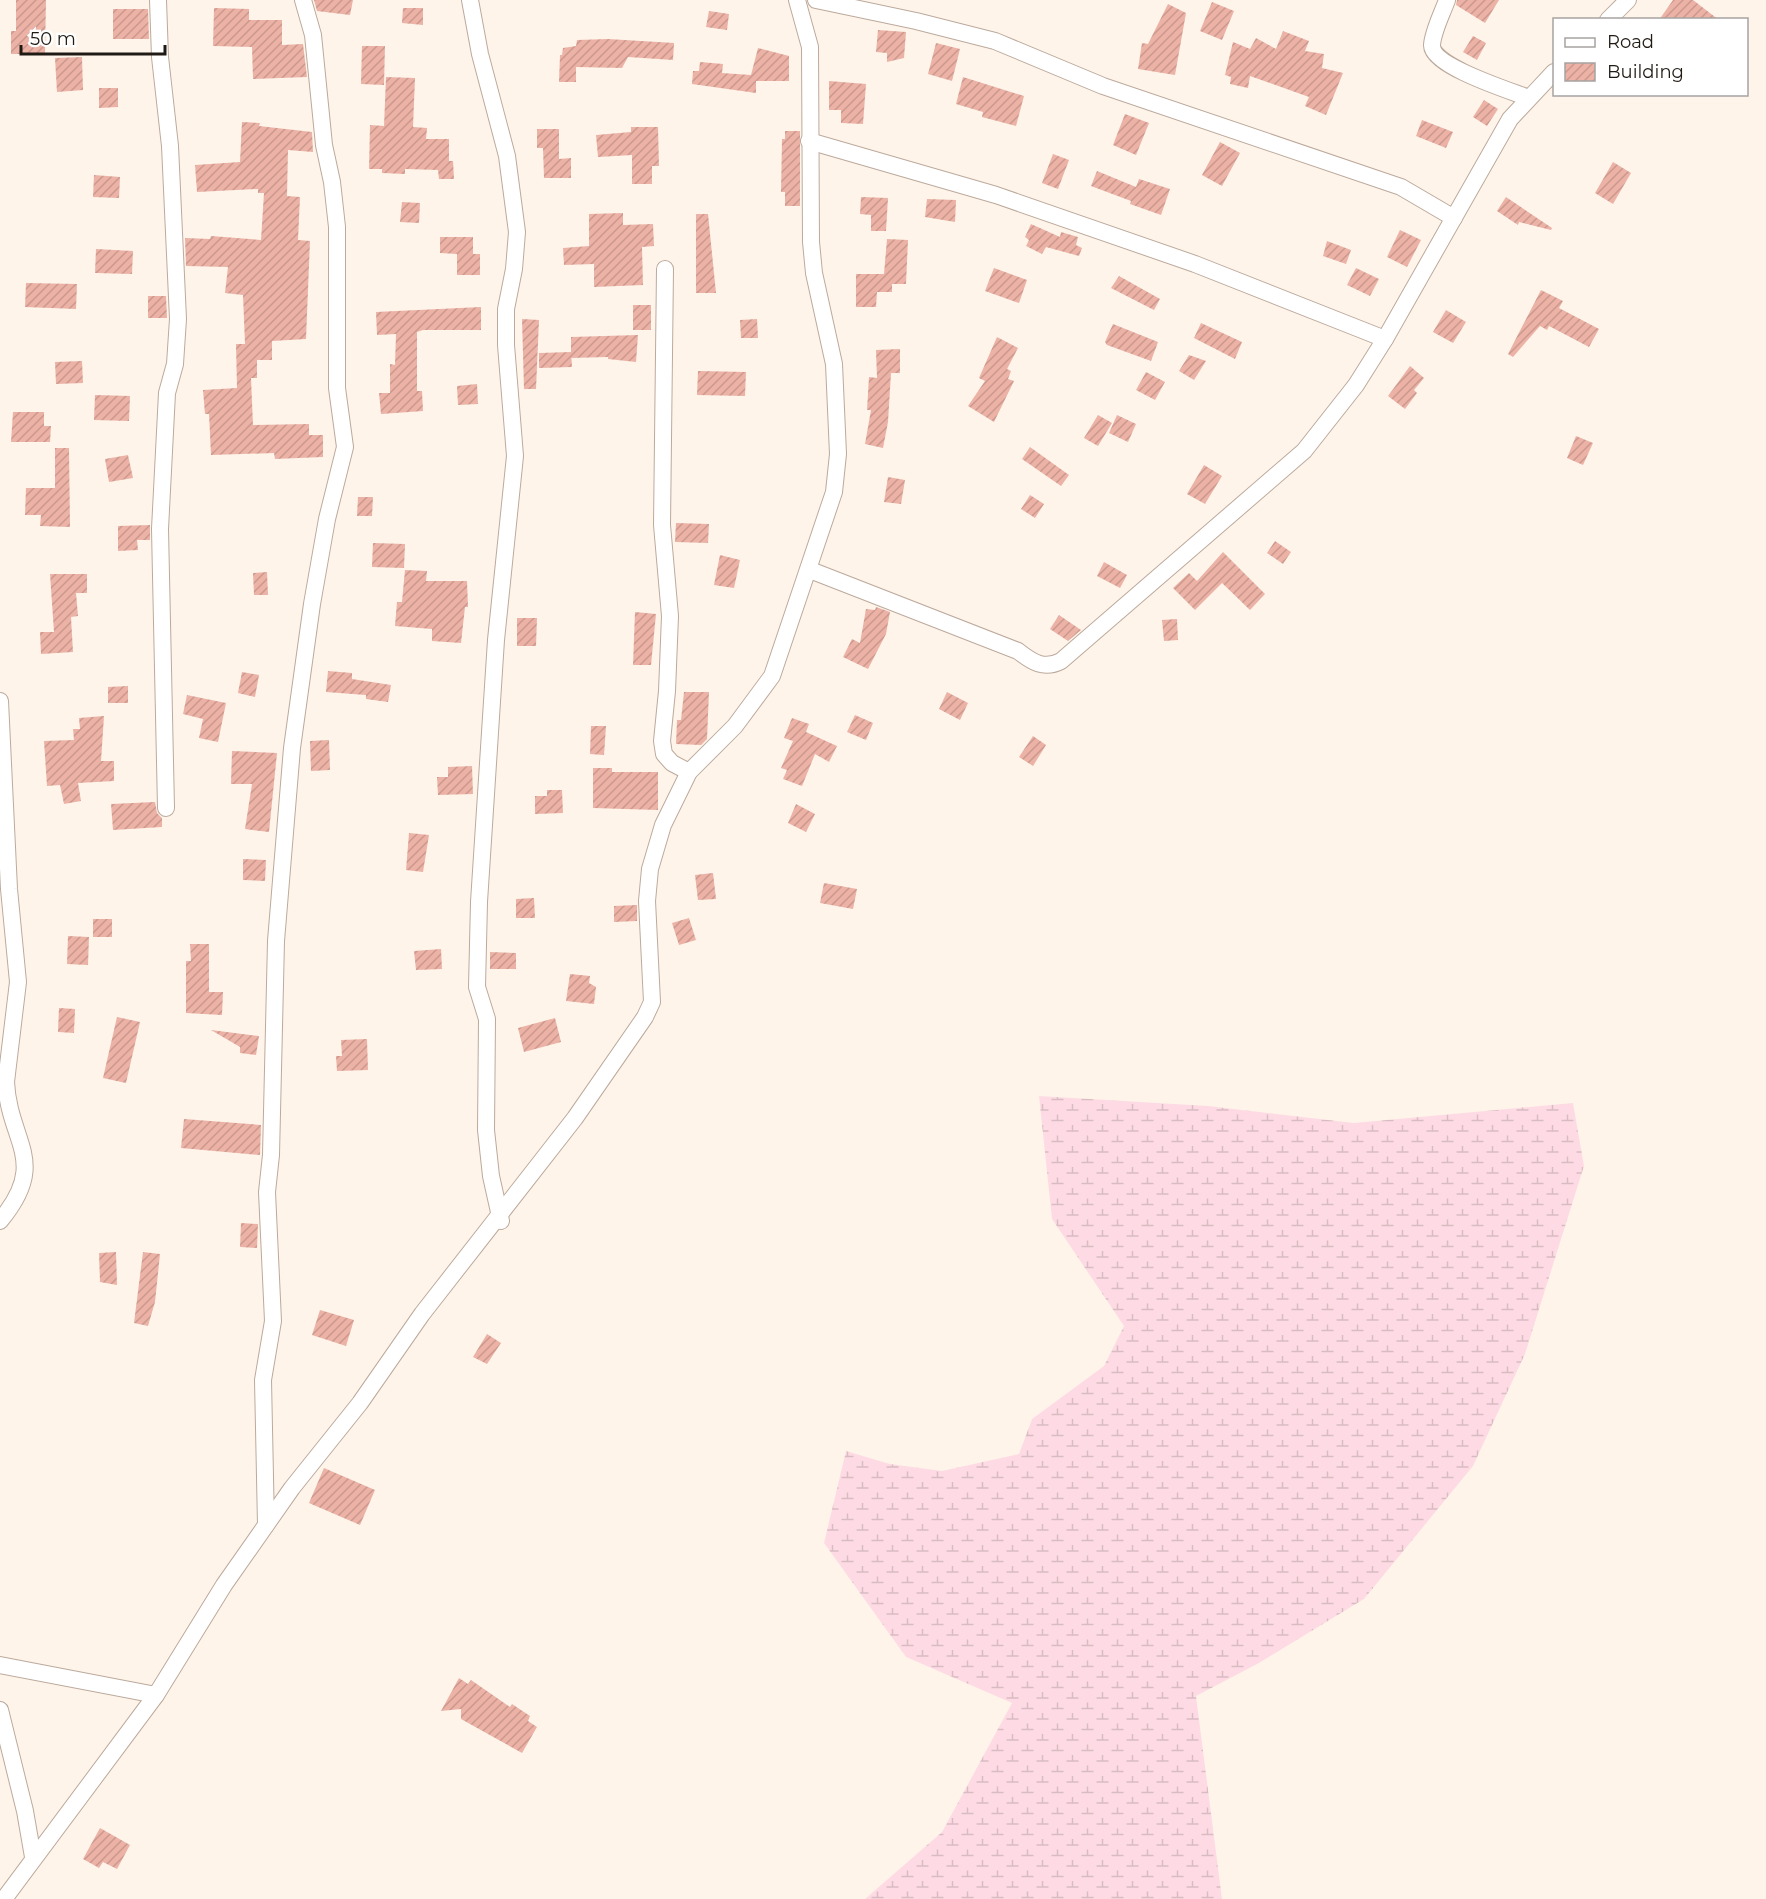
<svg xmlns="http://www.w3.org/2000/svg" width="1766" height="1899" viewBox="0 0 1766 1899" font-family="Montserrat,sans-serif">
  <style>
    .wetland { fill: url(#wetland-marsh) }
    .building { fill: url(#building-hatch) }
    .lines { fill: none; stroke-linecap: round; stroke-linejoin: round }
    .minor-casing { stroke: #bcaa9c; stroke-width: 18 }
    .minor { stroke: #fff; stroke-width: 16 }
  </style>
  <defs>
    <pattern id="wetland-marsh" width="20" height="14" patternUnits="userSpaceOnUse" patternTransform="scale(1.5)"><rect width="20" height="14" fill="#fedbe4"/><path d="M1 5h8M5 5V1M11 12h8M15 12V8" fill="none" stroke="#d9bbc3"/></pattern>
    <pattern id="building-hatch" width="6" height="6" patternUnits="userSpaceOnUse" patternTransform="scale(1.5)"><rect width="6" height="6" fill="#ecb2a6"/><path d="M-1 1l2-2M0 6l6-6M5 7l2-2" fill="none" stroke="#ca988e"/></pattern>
  </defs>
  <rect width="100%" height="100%" fill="#fff4ea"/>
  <!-- wetland -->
  <path class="wetland" d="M 1039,1096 L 1208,1106 L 1354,1123 L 1573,1103 L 1584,1166 L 1525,1354 L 1473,1466 L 1364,1599 L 1259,1663 L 1196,1696 L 1222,1899 L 865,1899 L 942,1832 L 1012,1703 L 906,1657 L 824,1543 L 846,1451 L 890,1464 L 942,1471 L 1019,1454 L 1032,1419 L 1104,1366 L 1124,1326 L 1052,1219 Z"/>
  <!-- building -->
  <g class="building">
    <path d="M 16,0 L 46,0 L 45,54 L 11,54 L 11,31 L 16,31 Z"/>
    <path d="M 314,0 L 353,0 L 350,15 L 317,11 Z"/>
    <path d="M 1457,0 L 1499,0 L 1485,23 L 1456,5 Z"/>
    <path d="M 1673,0 L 1693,0 L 1719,20 L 1659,20 Z"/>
    <path d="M 1212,2 L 1234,11 L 1222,40 L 1200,31 Z"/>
    <path d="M 1168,4 L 1186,13 L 1175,75 L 1138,69 L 1142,43 L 1148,44 Z"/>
    <path d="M 214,8 L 249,9 L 249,20 L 282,20 L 282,45 L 303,44 L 307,77 L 253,79 L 252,47 L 213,46 Z"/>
    <path d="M 403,8 L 423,8 L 423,25 L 402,23 Z"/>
    <path d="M 113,9 L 148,9 L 149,39 L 113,39 Z"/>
    <path d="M 709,11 L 729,14 L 727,30 L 706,27 Z"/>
    <path d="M 878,30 L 906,32 L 904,58 L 887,62 L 887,53 L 876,52 Z"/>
    <path d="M 1283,31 L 1309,41 L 1305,51 L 1324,54 L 1322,68 L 1343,73 L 1326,115 L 1305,106 L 1309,97 L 1250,76 L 1248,88 L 1230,84 L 1231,77 L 1225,75 L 1233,42 L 1250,49 L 1256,38 L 1276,49 Z"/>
    <path d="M 1473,36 L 1486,43 L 1477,60 L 1463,52 Z"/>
    <path d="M 608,39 L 674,43 L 673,60 L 628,57 L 622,68 L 576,67 L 576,82 L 559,82 L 560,55 L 562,55 L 563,48 L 576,46 L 577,40 Z"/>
    <path d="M 936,43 L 960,49 L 952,81 L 928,74 Z"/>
    <path d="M 362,46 L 385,46 L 384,85 L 361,84 Z"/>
    <path d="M 758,48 L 789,56 L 789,81 L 756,81 L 756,93 L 692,84 L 693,71 L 699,71 L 700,62 L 723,64 L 722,73 L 751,75 Z"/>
    <path d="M 82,57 L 83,90 L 57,92 L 55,58 Z"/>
    <path d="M 386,77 L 415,78 L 413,127 L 427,128 L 426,139 L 449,139 L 449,161 L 453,161 L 454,179 L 439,179 L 438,170 L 405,169 L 405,174 L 382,173 L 382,169 L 369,169 L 370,125 L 384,126 Z"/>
    <path d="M 963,77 L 1024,96 L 1016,126 L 982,117 L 983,112 L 956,104 Z"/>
    <path d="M 829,81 L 866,84 L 863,124 L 841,123 L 841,110 L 829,110 Z"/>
    <path d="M 99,88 L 118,88 L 118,107 L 99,108 Z"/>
    <path d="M 1484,100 L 1498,109 L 1487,126 L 1473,117 Z"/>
    <path d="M 1125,114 L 1149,123 L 1136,155 L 1113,145 Z"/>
    <path d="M 1422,120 L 1453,132 L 1446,148 L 1416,136 Z"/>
    <path d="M 242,122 L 260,123 L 259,126 L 312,132 L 313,152 L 288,150 L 287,196 L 300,197 L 298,240 L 310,241 L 306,339 L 272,341 L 272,360 L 257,360 L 257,378 L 251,378 L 253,425 L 309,424 L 309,435 L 323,435 L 323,457 L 275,459 L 274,453 L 211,455 L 209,414 L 205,414 L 203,390 L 237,388 L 236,344 L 245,344 L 243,295 L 225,293 L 228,267 L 186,266 L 185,238 L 210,239 L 211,236 L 261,240 L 264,193 L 258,193 L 258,189 L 197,192 L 195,165 L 240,162 Z"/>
    <path d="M 631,127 L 658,127 L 659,166 L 652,166 L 652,184 L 632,184 L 632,155 L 598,157 L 596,135 L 631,132 Z"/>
    <path d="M 537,129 L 559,129 L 559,159 L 571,158 L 571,178 L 544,178 L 543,148 L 537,148 Z"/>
    <path d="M 785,131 L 800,131 L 800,206 L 785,206 L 785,192 L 781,192 L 782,139 L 785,139 Z"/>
    <path d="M 1220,142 L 1240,153 L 1222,186 L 1202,175 Z"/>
    <path d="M 1053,154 L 1069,160 L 1058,189 L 1042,183 Z"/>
    <path d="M 1613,162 L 1631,173 L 1613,204 L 1595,193 Z"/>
    <path d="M 1097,171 L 1136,187 L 1139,179 L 1170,189 L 1161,215 L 1130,204 L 1131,201 L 1091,186 Z"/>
    <path d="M 94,175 L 120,177 L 119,198 L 93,197 Z"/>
    <path d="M 861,197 L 888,198 L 886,231 L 871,231 L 871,215 L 860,214 Z"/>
    <path d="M 1506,197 L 1552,228 L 1551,230 L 1519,222 L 1518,225 L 1497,211 Z"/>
    <path d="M 927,199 L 956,200 L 955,222 L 925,217 Z"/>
    <path d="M 402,202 L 420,203 L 419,223 L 400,222 Z"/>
    <path d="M 623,213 L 623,225 L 653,224 L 654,246 L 642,247 L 643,285 L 594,287 L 594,264 L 564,265 L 563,248 L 589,246 L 589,214 Z"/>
    <path d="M 696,214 L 708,214 L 716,293 L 696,293 Z"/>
    <path d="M 1031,224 L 1060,237 L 1061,232 L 1078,237 L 1076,245 L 1082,248 L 1079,256 L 1046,247 L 1042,254 L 1026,246 L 1029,240 L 1025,237 Z"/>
    <path d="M 1400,230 L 1421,240 L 1407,267 L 1387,257 Z"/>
    <path d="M 440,237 L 473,237 L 473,254 L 480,254 L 480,275 L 457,275 L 457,254 L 440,253 Z"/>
    <path d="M 887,239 L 908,240 L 906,284 L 892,284 L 892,292 L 877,292 L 876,307 L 856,307 L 856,274 L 884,274 Z"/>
    <path d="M 1327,241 L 1351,250 L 1346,264 L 1323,256 Z"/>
    <path d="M 96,249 L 133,251 L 132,274 L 95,273 Z"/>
    <path d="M 994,268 L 1027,280 L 1019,303 L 985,291 Z"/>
    <path d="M 1356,268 L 1379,279 L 1370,296 L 1347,285 Z"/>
    <path d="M 1119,276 L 1160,299 L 1154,310 L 1111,288 Z"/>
    <path d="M 26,283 L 77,284 L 76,309 L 25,307 Z"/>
    <path d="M 1541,290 L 1563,301 L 1559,308 L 1599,329 L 1589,347 L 1549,326 L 1547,330 L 1540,326 L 1513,357 L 1508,354 Z"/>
    <path d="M 148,296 L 166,296 L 167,318 L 148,318 Z"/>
    <rect x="633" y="305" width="18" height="25"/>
    <path d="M 481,307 L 481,330 L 423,330 L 417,332 L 417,391 L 422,391 L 423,411 L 381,414 L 379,393 L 390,393 L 390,364 L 395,365 L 396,334 L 377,335 L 376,312 Z"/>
    <path d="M 1446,310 L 1466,322 L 1453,343 L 1433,332 Z"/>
    <path d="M 522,319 L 539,320 L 536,389 L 524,389 Z"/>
    <path d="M 757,319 L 758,338 L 741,338 L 740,320 Z"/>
    <path d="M 1201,323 L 1242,342 L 1235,359 L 1194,338 Z"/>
    <path d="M 1113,324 L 1158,342 L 1151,361 L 1107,345 L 1105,342 Z"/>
    <path d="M 638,335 L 636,362 L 608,359 L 608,357 L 571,358 L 571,337 Z"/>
    <path d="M 997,337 L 1018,348 L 1007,369 L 1011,371 L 1008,379 L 1014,381 L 994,422 L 968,406 L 985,381 L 979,378 Z"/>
    <path d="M 900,349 L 900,373 L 891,373 L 888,422 L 883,448 L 865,444 L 871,410 L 867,410 L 869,377 L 877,378 L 876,350 Z"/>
    <path d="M 571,352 L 572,367 L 539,368 L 539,353 Z"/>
    <path d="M 1189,355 L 1206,361 L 1194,380 L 1179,371 Z"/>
    <path d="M 82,361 L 83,383 L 56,384 L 55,362 Z"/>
    <path d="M 1410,366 L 1424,378 L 1414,390 L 1417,393 L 1405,409 L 1388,396 Z"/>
    <path d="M 698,371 L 746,372 L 745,396 L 697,395 Z"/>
    <path d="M 1146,372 L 1165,382 L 1155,400 L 1136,390 Z"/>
    <path d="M 477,384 L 478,404 L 458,405 L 457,386 Z"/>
    <path d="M 95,395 L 130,396 L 129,421 L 94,420 Z"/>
    <path d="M 13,412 L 44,412 L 44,426 L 51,426 L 50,442 L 11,442 Z"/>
    <path d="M 1098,415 L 1112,423 L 1098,446 L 1084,438 Z"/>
    <path d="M 1117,415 L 1136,424 L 1128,442 L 1109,433 Z"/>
    <path d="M 1576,436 L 1593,443 L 1583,465 L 1567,458 Z"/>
    <path d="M 1030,447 L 1069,475 L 1061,486 L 1022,459 Z"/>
    <path d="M 55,448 L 69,448 L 70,527 L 40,526 L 41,515 L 25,515 L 26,488 L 55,488 Z"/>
    <path d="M 128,455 L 133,478 L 109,482 L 105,459 Z"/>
    <path d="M 1204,465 L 1222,476 L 1205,504 L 1187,494 Z"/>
    <path d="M 888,477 L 905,480 L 901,504 L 884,502 Z"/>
    <path d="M 1030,495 L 1044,504 L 1035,518 L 1021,509 Z"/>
    <path d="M 358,497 L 373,497 L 372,516 L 357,516 Z"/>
    <path d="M 676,523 L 709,524 L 708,543 L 675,542 Z"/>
    <path d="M 150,525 L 150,540 L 137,540 L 138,550 L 118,551 L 118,526 Z"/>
    <path d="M 1275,541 L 1291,552 L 1283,564 L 1267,553 Z"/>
    <path d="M 373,543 L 405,544 L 404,568 L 372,567 Z"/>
    <path d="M 1223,552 L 1265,594 L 1250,610 L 1222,583 L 1195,610 L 1173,588 L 1189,573 L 1197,581 Z"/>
    <path d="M 720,555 L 740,560 L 734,588 L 714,585 Z"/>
    <path d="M 1104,562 L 1127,575 L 1120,588 L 1097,576 Z"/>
    <path d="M 405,570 L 427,571 L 426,581 L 467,581 L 468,607 L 465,607 L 461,643 L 432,641 L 432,629 L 395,626 L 397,602 L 402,602 Z"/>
    <path d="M 267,572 L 268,595 L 254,595 L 253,573 Z"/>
    <path d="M 50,574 L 87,574 L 87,593 L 76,593 L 78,616 L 71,617 L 73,652 L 41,654 L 40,632 L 54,632 Z"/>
    <path d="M 876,607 L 890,612 L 886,634 L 868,669 L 843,657 L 852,639 L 860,643 L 866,609 L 875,610 Z"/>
    <path d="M 635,612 L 656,614 L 651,665 L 633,665 Z"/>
    <path d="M 1059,615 L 1081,630 L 1068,641 L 1050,629 Z"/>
    <path d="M 517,618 L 537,618 L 536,646 L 517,646 Z"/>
    <path d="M 1177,619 L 1178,640 L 1164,641 L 1162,620 Z"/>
    <path d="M 328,671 L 352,673 L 352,679 L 391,685 L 388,702 L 366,699 L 366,695 L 326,692 Z"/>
    <path d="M 242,672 L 259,675 L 255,697 L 238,693 Z"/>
    <path d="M 128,686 L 128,703 L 108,703 L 108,687 Z"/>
    <path d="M 684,692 L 709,692 L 707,739 L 701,745 L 676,744 L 677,720 L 681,720 Z"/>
    <path d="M 947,692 L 968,703 L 960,720 L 939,709 Z"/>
    <path d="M 187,695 L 226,703 L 218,742 L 199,738 L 203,719 L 183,714 Z"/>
    <path d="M 855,715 L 873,723 L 866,740 L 847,732 Z"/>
    <path d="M 104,716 L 101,761 L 114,761 L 114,781 L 78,783 L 81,801 L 64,804 L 60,785 L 47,786 L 44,741 L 74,740 L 73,729 L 80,729 L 79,718 Z"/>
    <path d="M 792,718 L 809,724 L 806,732 L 837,746 L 829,762 L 815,754 L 802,786 L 783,779 L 787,770 L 781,768 L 793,741 L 784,738 Z"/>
    <path d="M 591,726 L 606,726 L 604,755 L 590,754 Z"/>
    <path d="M 1033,736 L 1046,745 L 1033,766 L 1019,757 Z"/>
    <path d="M 329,740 L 330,770 L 311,771 L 310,741 Z"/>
    <path d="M 232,751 L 277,753 L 269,832 L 245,829 L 252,784 L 231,784 Z"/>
    <path d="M 472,766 L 473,794 L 438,795 L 437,777 L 448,777 L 448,767 Z"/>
    <path d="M 593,768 L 612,768 L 612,772 L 658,772 L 658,810 L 593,808 Z"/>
    <path d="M 547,790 L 562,790 L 563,813 L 535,814 L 535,796 L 547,796 Z"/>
    <path d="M 155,802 L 157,813 L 162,818 L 162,827 L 113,830 L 111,804 Z"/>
    <path d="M 796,804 L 815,814 L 806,832 L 788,823 Z"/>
    <path d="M 409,833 L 429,835 L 423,872 L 406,870 Z"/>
    <path d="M 243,859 L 266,860 L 265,881 L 243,880 Z"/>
    <path d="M 713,873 L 716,899 L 698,900 L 695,875 Z"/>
    <path d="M 824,883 L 857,889 L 853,909 L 820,903 Z"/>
    <path d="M 534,898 L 535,918 L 516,918 L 516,899 Z"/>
    <path d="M 637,905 L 637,921 L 614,922 L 614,906 Z"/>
    <path d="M 689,918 L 696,940 L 679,945 L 672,923 Z"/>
    <rect x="93" y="919" width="19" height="18"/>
    <path d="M 68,936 L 89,937 L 88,965 L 67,964 Z"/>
    <path d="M 190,944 L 209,944 L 209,992 L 223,992 L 222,1015 L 186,1013 L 186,961 L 191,961 Z"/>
    <path d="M 441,949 L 442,969 L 416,970 L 414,951 Z"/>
    <path d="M 490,952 L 516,953 L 516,969 L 490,969 Z"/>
    <path d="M 570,974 L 590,976 L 589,983 L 596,987 L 594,1004 L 566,1001 Z"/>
    <path d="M 59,1008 L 75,1009 L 74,1033 L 58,1032 Z"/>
    <path d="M 117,1017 L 140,1022 L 126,1083 L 103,1078 Z"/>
    <path d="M 555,1018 L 561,1042 L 524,1052 L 518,1028 Z"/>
    <path d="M 211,1030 L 259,1036 L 256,1055 L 240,1053 L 240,1047 Z"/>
    <path d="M 367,1039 L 368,1070 L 337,1071 L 336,1056 L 342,1056 L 341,1040 Z"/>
    <path d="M 184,1119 L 261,1125 L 260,1155 L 181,1148 Z"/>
    <path d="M 241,1223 L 258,1224 L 257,1248 L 240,1247 Z"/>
    <path d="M 116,1252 L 117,1285 L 100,1282 L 99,1253 Z"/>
    <path d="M 143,1252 L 160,1254 L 155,1302 L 148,1326 L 134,1323 Z"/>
    <path d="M 320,1310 L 354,1320 L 346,1346 L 312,1335 Z"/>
    <path d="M 487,1334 L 501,1343 L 487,1364 L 473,1357 Z"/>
    <path d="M 324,1468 L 375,1490 L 360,1525 L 309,1503 Z"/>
    <path d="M 459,1678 L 468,1684 L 471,1680 L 510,1707 L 512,1704 L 530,1716 L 528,1721 L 537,1727 L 522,1753 L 461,1719 L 461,1709 L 441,1711 Z"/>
    <path d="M 100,1828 L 130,1845 L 117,1869 L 103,1862 L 99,1868 L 83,1859 Z"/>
  </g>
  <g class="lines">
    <!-- minor casing -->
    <g class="minor-casing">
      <g id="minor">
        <path d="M 158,0 L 160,57 L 170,146 L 178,319 L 175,364 L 167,393 L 160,529 L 166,808"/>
        <path d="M 470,0 L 480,54 L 507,156 L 517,232 L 514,269 L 506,309 L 506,345 L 515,456 L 496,640 L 479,902 L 477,987 L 487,1019 L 486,1130 L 491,1176 L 501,1221"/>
        <path d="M 816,0 L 916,21 L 995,41 L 1103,86 L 1401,187 L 1454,218"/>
        <path d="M 1447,0 C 1442,14 1433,31 1432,45 C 1431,66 1511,91 1529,98"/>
        <path d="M 1608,20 L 1628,0"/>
        <path d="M 809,141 L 996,195 L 1195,264 L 1385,339"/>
        <path d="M 665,269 L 662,525 L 670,616 L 667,691 L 662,741 L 664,754 L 672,763 L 689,772"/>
        <path d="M 810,570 L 1018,651 C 1032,662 1044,670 1061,661 L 1304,451 L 1356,385 L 1385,339 L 1510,119 L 1554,72"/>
        <path d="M 0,701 L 9,889 L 18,982 L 6,1082 C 9,1143 50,1161 0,1221"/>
        <path d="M 266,1525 L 263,1380 L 273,1321 L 267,1192 L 271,1155 L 276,941 L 292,748 L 312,604 L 327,519 L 345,447 L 337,388 L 337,227 L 332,182 L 324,145 L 313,35 L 303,0"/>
        <path d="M 0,1665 L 156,1695"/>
        <path d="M 0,1710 L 25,1811 L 33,1857"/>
        <path d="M 4,1899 L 156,1695 L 224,1585 L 292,1488 L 360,1403 L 422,1314 L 575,1118 L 645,1017 L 652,1002 L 647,901 L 650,869 L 663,825 L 689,772 L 735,726 L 772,676 L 834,492 L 838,454 L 834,364 L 814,273 L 811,242 L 810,47 L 797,0"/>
      </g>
    </g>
    <!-- minor -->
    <use href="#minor" class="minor"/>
  </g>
  <!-- legend -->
  <rect x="1553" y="18" width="195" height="78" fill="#ffffff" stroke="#a6a3a1" stroke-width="1.5"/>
  <rect x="1565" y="38" width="30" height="9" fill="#ffffff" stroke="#a6a3a1" stroke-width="1.5"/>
  <text x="1607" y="48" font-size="18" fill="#201a14">Road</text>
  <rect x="1565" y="63" width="30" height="18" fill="url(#building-hatch)" stroke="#a6a3a1" stroke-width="1.5"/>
  <text x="1607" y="78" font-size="18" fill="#201a14">Building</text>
  <!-- scale -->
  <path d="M21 45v9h144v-9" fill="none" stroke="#201a14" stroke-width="3"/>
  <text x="30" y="45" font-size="18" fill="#201a14" stroke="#ffffff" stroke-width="4.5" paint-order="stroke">50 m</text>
</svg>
